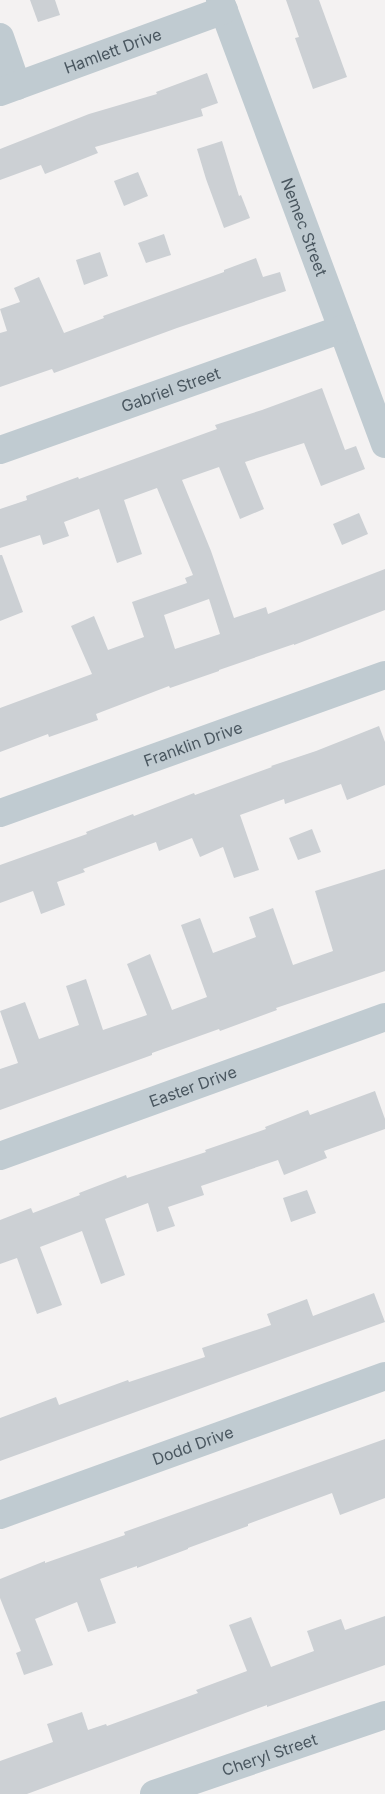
<svg xmlns="http://www.w3.org/2000/svg" width="385" height="1794" viewBox="0 0 385 1794" font-family="Inter,sans-serif">
  <style>
    .building { fill: #ccd0d4; fill-rule: evenodd }
    .lines { fill: none; stroke-linecap: round; stroke-linejoin: round }
    .minor { stroke: #c0cbd1; stroke-width: 28 }
    .labels { text-anchor: middle; dominant-baseline: central; stroke-width: 4.5; stroke-linejoin: round; paint-order: stroke }
    .street-label { font-size: 16px; fill: #4a5760; stroke: #fff }
  </style>
  <rect width="100%" height="100%" fill="#f4f2f2"/>
  <!-- building -->
  <g class="building">
    <path d="M 30,0 L 55,0 L 60,15 L 38,22 Z"/>
    <path d="M 286,0 L 319,0 L 347,77 L 313,89 L 295,38 L 299,37 Z"/>
    <path d="M 207,73 L 218,103 L 201,109 L 203,116 L 95,147 L 98,153 L 45,174 L 41,165 L 0,180 L 0,149 L 89,114 L 157,94 L 156,92 Z"/>
    <path d="M 222,141 L 239,196 L 241,195 L 250,218 L 224,228 L 206,179 L 197,149 Z"/>
    <path d="M 138,172 L 148,196 L 124,206 L 114,181 Z"/>
    <path d="M 164,234 L 171,255 L 146,263 L 138,243 Z"/>
    <path d="M 100,252 L 108,276 L 84,285 L 76,260 Z"/>
    <path d="M 256,258 L 263,277 L 280,272 L 286,291 L 177,328 L 54,373 L 52,369 L 0,387 L 0,333 L 7,331 L 0,309 L 20,302 L 14,288 L 39,277 L 64,333 L 104,318 L 103,316 L 224,272 L 224,270 Z"/>
    <path d="M 322,388 L 345,450 L 356,446 L 365,469 L 321,486 L 304,443 L 245,462 L 264,509 L 240,519 L 219,467 L 182,480 L 211,551 L 234,618 L 266,607 L 268,614 L 385,569 L 385,610 L 294,645 L 294,644 L 219,670 L 219,671 L 170,688 L 169,686 L 96,714 L 98,720 L 49,737 L 48,734 L 0,752 L 0,708 L 92,674 L 71,626 L 94,616 L 108,650 L 144,637 L 132,602 L 187,583 L 185,578 L 193,575 L 157,488 L 124,500 L 142,554 L 117,563 L 99,509 L 64,522 L 69,536 L 43,545 L 40,535 L 0,548 L 0,509 L 27,500 L 26,496 L 78,477 L 79,479 L 217,429 L 215,425 L 262,410 ZM 209,599 L 220,634 L 175,649 L 164,615 Z"/>
    <path d="M 359,513 L 368,534 L 342,545 L 333,524 Z"/>
    <path d="M 0,555 L 2,555 L 23,612 L 0,621 Z"/>
    <path d="M 379,726 L 385,742 L 385,785 L 347,800 L 341,784 L 285,804 L 284,799 L 240,815 L 259,870 L 234,878 L 223,847 L 200,857 L 192,838 L 159,851 L 156,842 L 83,869 L 85,872 L 57,882 L 65,905 L 41,914 L 33,891 L 0,903 L 0,865 L 87,834 L 86,832 L 133,814 L 134,816 L 194,793 L 195,795 L 272,767 L 271,766 L 316,751 Z"/>
    <path d="M 312,829 L 321,852 L 298,860 L 289,838 Z"/>
    <path d="M 385,869 L 385,971 L 276,1008 L 277,1010 L 220,1031 L 219,1029 L 152,1053 L 152,1055 L 0,1110 L 0,1069 L 18,1063 L 0,1011 L 25,1002 L 39,1039 L 79,1025 L 66,986 L 86,979 L 103,1030 L 147,1015 L 127,964 L 150,954 L 172,1010 L 207,997 L 181,925 L 200,918 L 213,953 L 256,937 L 249,917 L 273,908 L 293,965 L 333,951 L 315,891 Z"/>
    <path d="M 375,1091 L 385,1119 L 385,1129 L 324,1151 L 327,1158 L 284,1175 L 278,1160 L 201,1186 L 204,1195 L 168,1207 L 175,1226 L 157,1232 L 148,1203 L 105,1219 L 125,1275 L 101,1284 L 82,1231 L 40,1247 L 62,1305 L 37,1314 L 17,1258 L 0,1264 L 0,1220 L 31,1208 L 33,1213 L 80,1195 L 79,1193 L 126,1175 L 127,1178 L 206,1152 L 205,1150 L 266,1129 L 265,1127 L 308,1110 L 310,1115 Z"/>
    <path d="M 307,1190 L 316,1213 L 291,1222 L 283,1198 Z"/>
    <path d="M 374,1293 L 385,1322 L 0,1461 L 0,1418 L 56,1397 L 59,1405 L 128,1380 L 129,1382 L 205,1357 L 202,1348 L 271,1325 L 267,1314 L 307,1299 L 313,1316 Z"/>
    <path d="M 385,1439 L 385,1498 L 340,1515 L 332,1493 L 248,1524 L 248,1526 L 188,1548 L 188,1549 L 137,1568 L 137,1566 L 100,1579 L 116,1623 L 88,1632 L 77,1602 L 35,1619 L 53,1665 L 24,1675 L 16,1653 L 21,1651 L 0,1598 L 0,1579 L 45,1561 L 45,1563 L 125,1535 L 124,1532 Z"/>
    <path d="M 385,1616 L 385,1665 L 267,1707 L 267,1705 L 27,1794 L 0,1794 L 0,1761 L 53,1742 L 47,1724 L 82,1712 L 88,1730 L 106,1724 L 107,1726 L 198,1693 L 196,1690 L 247,1671 L 229,1625 L 251,1617 L 271,1667 L 314,1651 L 307,1631 L 341,1619 L 345,1630 Z"/>
  </g>
  <g class="lines">
    <!-- minor -->
    <g class="minor">
      <path id="s1" d="M 220,0 L 385,444"/>
      <path d="M 0,37 L 17,86"/>
      <path id="s2" d="M 0,92 L 224,10"/>
      <path id="s3" d="M 0,450 L 342,329"/>
      <path id="s4" d="M 0,813 L 385,675"/>
      <path id="s5" d="M 0,1156 L 385,1017"/>
      <path id="s6" d="M 0,1515 L 385,1376"/>
      <path id="s7" d="M 154,1794 L 385,1715"/>
    </g>
  </g>
  <g class="labels">
    <!-- street labels -->
    <g class="street-label">
      <text stroke="none"><textPath href="#s2" startOffset="120">Hamlett Drive</textPath></text>
      <text stroke="none"><textPath href="#s1" startOffset="242">Nemec Street</textPath></text>
      <text stroke="none"><textPath href="#s3" startOffset="181">Gabriel Street</textPath></text>
      <text stroke="none"><textPath href="#s4" startOffset="205">Franklin Drive</textPath></text>
      <text stroke="none"><textPath href="#s5" startOffset="205">Easter Drive</textPath></text>
      <text stroke="none"><textPath href="#s6" startOffset="205">Dodd Drive</textPath></text>
      <text stroke="none"><textPath href="#s7" startOffset="122">Cheryl Street</textPath></text>
    </g>
  </g>
</svg>
